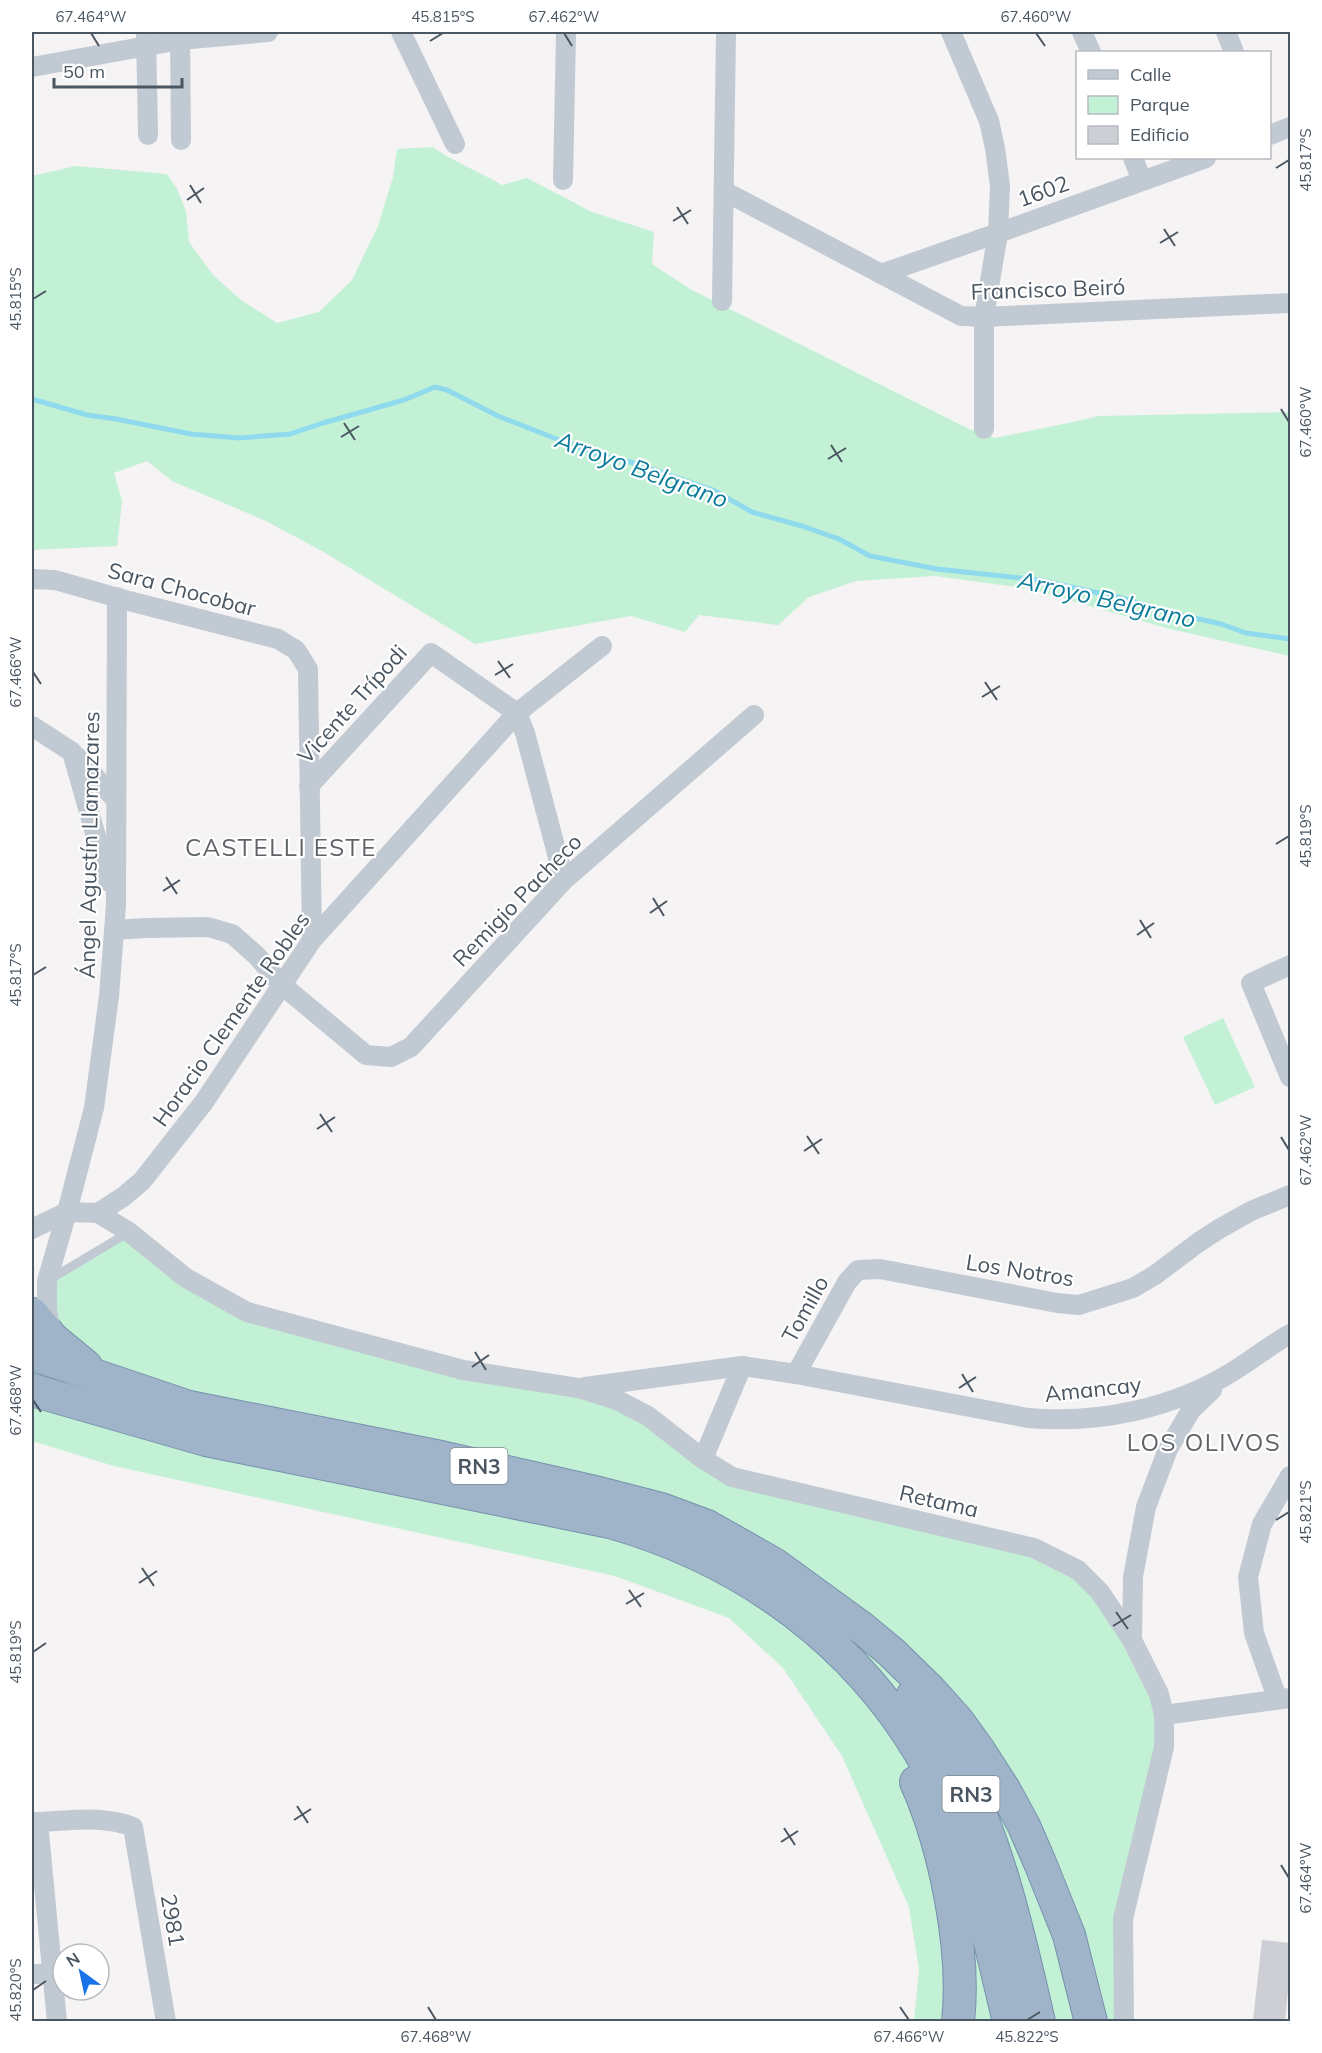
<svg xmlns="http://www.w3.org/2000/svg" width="1322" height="2053" viewBox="0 0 1322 2053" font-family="Mulish,sans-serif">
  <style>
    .green { fill: #c3f1d5 }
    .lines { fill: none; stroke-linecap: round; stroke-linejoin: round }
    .stream { stroke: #90daee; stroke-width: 5 }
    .building { fill: #cdcfd5 }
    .trunk-casing { stroke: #7690ad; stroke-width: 34 }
    .service { stroke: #c1cad2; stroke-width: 9 }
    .minor { stroke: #c1cad2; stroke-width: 20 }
    .trunk { stroke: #9fb4c9; stroke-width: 32 }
    .ticks { fill: none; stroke: #4a5661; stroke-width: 2 }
    .labels { text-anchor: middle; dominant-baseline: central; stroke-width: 4.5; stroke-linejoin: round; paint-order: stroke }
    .shield { fill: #fff; stroke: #808990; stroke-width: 1.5 }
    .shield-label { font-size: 21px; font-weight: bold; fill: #4a5661 }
    .street-label { font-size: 22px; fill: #4a5661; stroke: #fff }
    .water-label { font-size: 24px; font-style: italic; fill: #0c7c9b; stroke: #fff }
    .neighbourhood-label { font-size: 24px; letter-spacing: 1.5px; fill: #5f6368; stroke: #fff }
    .neatline { fill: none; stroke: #4a5661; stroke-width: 2 }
    .ticks-label { font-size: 15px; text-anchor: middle; fill: #4a5661 }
  </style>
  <rect width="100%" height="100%" fill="#f5f3f3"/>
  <!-- green -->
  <g class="green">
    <path d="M 433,147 C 455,163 478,171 502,185 L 527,178 L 592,212 L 654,232 L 652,264 L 690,289 L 969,429 L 995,438 L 1078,421 L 1098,416 L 1290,412 L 1290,656 L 1166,628 L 1031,589 L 935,576 L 856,581 L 809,597 L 778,625 L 699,615 L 685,632 L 631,616 L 475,644 L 322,551 L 266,521 L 172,481 L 147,461 L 114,473 L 122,501 L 117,546 L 32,550 L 32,176 L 76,166 L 167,174 L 177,189 L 186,211 L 189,242 L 213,275 L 241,300 L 277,323 L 319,312 L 352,280 L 378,226 L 393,177 L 397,149 Z"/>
    <path d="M 1223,1018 L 1255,1087 L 1215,1105 L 1183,1037 Z"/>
    <path d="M 129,1232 L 219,1297 L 617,1400 L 703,1459 L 1034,1548 L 1100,1592 L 1164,1715 L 1123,1919 L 1124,2021 L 914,2021 L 919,1969 L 909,1907 L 842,1756 L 783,1668 L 729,1618 L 615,1576 L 114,1466 L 32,1441 L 32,1354 L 52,1338 L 47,1281 Z"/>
  </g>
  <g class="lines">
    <!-- stream -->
    <path class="stream" d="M 32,399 L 87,415 L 116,419 L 191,434 L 239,438 L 290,434 L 323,423 L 404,400 L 435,387 L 447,390 L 498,416 L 595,454 L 634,463 L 713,490 L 752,512 L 802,526 L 839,539 L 870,556 L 937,569 L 1039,580 L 1122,598 L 1164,611 L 1221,624 L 1246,633 L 1290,639"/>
  </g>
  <!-- building -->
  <path class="building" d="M 1262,1940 L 1290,1943 L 1290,1969 L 1285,2022 L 1253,2020 Z"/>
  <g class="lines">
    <!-- trunk casing -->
    <g class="trunk-casing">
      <g id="trunk">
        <path d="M 32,1314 L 52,1338 L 86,1366"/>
        <path d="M 32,1354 L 189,1407 L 441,1457 L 591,1491 L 661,1509 L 707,1526 L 774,1564 L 862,1628 L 891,1652 L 931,1691 L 957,1720 L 978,1749 L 1005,1791 L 1024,1826 L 1040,1863 L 1069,1935 L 1091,2022"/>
        <path d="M 32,1390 L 206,1440 L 610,1522 C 765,1566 889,1667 952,1816 C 958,1830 962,1845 966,1859 C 984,1913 996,1967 1009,2022"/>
        <path d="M 913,1695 C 932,1722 951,1750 966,1781 C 1002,1857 1020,1940 1039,2022"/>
        <path d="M 916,1782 C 945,1847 966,1950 958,2022"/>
      </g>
    </g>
    <!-- service -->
    <path class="service" d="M 49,1280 L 129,1232"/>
    <!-- minor -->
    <g class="minor">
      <path d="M 146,32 L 148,135"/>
      <path d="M 180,32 L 181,140"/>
      <path d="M 401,32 L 455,144"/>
      <path d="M 951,32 L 989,121 L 995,148 L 1000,186 L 998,233 L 984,317 L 984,429"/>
      <path d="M 1082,32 L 1091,52"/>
      <path d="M 1226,32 L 1234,52"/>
      <path d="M 32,67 L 180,40 L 268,32"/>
      <path d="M 1270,135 L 1290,127"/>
      <path d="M 1133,158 L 1142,180"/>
      <path d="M 563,180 L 566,32"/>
      <path d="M 724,191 L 961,316 L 984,317 L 1290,303"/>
      <path d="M 881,274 L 998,233 L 1206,158"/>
      <path d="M 722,301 L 726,32"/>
      <path d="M 32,579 L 55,580 L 129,601 L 278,639 L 296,650 L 308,669 L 312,940"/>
      <path d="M 517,713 L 525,733 L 564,880"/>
      <path d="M 32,726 L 72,752 L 109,882"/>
      <path d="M 76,756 L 116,800"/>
      <path d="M 309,786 L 431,653 L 517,713"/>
      <path d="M 114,930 L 146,928 L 208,927 L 232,934 L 257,956 L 282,985 L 366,1055 L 391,1057 L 411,1047 L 564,880 L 754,715"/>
      <path d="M 1290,965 L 1251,983 L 1290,1077"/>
      <path d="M 98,1213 L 129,1232 L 186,1278 L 247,1312 L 463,1370 L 578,1388 L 617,1400 L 648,1416 L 703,1459 L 732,1477 L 1034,1548 L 1078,1570 L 1100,1592 L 1132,1640"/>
      <path d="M 32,1229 L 67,1212 L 98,1213 L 123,1197 L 142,1181 L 204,1102 L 312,940 L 517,713 L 602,646"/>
      <path d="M 51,1333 L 47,1310 L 47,1281 L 67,1212 L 94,1108 L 109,996 L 116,905 L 117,597"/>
      <path d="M 796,1374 L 847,1282 L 858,1270 L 880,1269 L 1057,1303 L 1079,1305 L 1133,1288 L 1155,1275 L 1199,1242 L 1219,1229 L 1251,1211 L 1290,1195"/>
      <path d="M 585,1387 L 742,1366 L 796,1374 L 1028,1418 C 1098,1424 1172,1409 1232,1372 C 1252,1360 1270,1345 1290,1334"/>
      <path d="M 703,1459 L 742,1366"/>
      <path d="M 1277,1698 L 1254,1633 L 1248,1577 L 1262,1524 L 1290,1476"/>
      <path d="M 1164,1715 L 1290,1698"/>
      <path d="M 32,1822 C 66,1822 100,1814 133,1827 L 166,2022"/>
      <path d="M 38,1822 L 57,2022"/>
      <path d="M 32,1974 L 52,1974"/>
      <path d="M 1124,2022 L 1123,1919 L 1164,1747 L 1164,1715 L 1159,1694 L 1132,1640 L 1133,1577 L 1146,1507 L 1168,1449 L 1191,1410 L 1212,1390"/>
    </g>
    <!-- trunk -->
    <use href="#trunk" class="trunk"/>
  </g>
  <!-- ticks -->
  <path class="ticks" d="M 91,33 L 99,46M 564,33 L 572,46M 1036,33 L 1045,46M 430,41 L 443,33M 1276,168 L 1289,160M 190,185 L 201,203M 187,200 L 204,188M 677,207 L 688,224M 673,221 L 691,210M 1164,229 L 1175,246M 1160,243 L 1178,232M 33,299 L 46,291M 1281,409 L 1289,422M 344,423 L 355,440M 341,437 L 359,426M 831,445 L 842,462M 828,459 L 846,448M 498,661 L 510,678M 33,672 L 41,684M 495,675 L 513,664M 985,682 L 997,700M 982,697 L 1000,686M 1276,844 L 1289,836M 166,877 L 177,894M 163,891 L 180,880M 653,898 L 664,916M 650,913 L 667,901M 1140,920 L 1151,938M 1137,935 L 1154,923M 33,975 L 46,967M 320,1114 L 332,1132M 317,1129 L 335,1117M 807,1136 L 819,1154M 1281,1137 L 1289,1150M 804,1151 L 822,1139M 475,1352 L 486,1370M 472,1367 L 489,1355M 962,1374 L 973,1392M 959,1388 L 976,1377M 33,1400 L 41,1412M 1276,1520 L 1289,1512M 142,1568 L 154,1586M 139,1583 L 157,1571M 629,1590 L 641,1607M 626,1604 L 644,1593M 1116,1612 L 1128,1629M 1113,1626 L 1131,1615M 33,1652 L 46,1643M 297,1806 L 308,1823M 294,1820 L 311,1809M 784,1828 L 795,1845M 781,1842 L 798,1831M 1281,1865 L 1289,1878M 33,1990 L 46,1981M 428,2007 L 436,2020M 900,2007 L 909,2020M 1027,2020 L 1040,2012"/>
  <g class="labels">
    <!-- shield labels -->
    <g class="shield">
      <rect x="450.5" y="1448" width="57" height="36" rx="4.5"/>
      <rect x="942.5" y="1776" width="57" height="36" rx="4.5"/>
    </g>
    <g class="shield-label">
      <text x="479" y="1466">RN3</text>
      <text x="971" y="1794">RN3</text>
    </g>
    <!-- street labels -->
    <g class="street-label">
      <text transform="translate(1043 191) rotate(-20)">1602</text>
      <text transform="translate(1048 289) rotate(-2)">Francisco Beiró</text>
      <text transform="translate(182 589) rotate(15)">Sara Chocobar</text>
      <text transform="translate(352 704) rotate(-48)">Vicente Trípodi</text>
      <text transform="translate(89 845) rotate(-89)">Ángel Agustín Llamazares</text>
      <text transform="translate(517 900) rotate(-46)">Remigio Pacheco</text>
      <text transform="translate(231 1019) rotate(-55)">Horacio Clemente Robles</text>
      <text transform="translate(1020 1270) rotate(9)">Los Notros</text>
      <text transform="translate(805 1309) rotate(-61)">Tomillo</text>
      <text transform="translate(1093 1389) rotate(-6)">Amancay</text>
      <text transform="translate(939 1501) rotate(13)">Retama</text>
      <text transform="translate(173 1920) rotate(80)">2981</text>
    </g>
    <!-- water labels -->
    <g class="water-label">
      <text transform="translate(642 469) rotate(20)">Arroyo Belgrano</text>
      <text transform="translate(1107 599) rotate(13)">Arroyo Belgrano</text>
    </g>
    <!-- neighbourhood labels -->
    <g class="neighbourhood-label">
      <text x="281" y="847">CASTELLI ESTE</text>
      <text x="1204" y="1442">LOS OLIVOS</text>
    </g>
  </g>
  <!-- border -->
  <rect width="1322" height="2053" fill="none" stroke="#ffffff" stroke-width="66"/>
  <!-- legend -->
  <rect x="1076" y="51" width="195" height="108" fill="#ffffff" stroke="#b7bbc0" stroke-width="1.5"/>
  <rect x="1088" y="70" width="30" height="9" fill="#c1cad2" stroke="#b7bbc0" stroke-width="1.5"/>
  <text x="1130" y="81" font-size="18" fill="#4a5661">Calle</text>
  <rect x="1088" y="96" width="30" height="18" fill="#c3f1d5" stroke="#b7bbc0" stroke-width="1.5"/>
  <text x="1130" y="111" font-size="18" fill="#4a5661">Parque</text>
  <rect x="1088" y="126" width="30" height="18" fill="#cdcfd5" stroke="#b7bbc0" stroke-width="1.5"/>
  <text x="1130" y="141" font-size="18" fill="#4a5661">Edificio</text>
  <!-- north arrow -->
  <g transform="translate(81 1972) rotate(327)"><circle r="28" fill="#ffffff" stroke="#b7bbc0" stroke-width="1.5"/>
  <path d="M0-4.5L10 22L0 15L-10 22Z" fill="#1a73e8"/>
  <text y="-9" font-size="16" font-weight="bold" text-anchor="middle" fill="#4a5661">N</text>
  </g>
  <!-- scale -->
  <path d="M54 78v9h128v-9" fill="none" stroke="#4a5661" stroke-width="3"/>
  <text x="63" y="78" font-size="18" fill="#4a5661" stroke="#ffffff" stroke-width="4.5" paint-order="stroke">50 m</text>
  <rect x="33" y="33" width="1256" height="1987" class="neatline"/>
  <g class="ticks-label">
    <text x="91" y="22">67.464°W</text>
    <text x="443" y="22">45.815°S</text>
    <text x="564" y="22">67.462°W</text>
    <text x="1036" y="22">67.460°W</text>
    <text transform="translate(1306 160) rotate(-90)" y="5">45.817°S</text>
    <text transform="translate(16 299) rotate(-90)" y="5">45.815°S</text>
    <text transform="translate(1306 422) rotate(-90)" y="5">67.460°W</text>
    <text transform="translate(16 672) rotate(-90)" y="5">67.466°W</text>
    <text transform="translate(1306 836) rotate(-90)" y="5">45.819°S</text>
    <text transform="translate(16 975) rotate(-90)" y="5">45.817°S</text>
    <text transform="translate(1306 1150) rotate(-90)" y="5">67.462°W</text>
    <text transform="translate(16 1400) rotate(-90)" y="5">67.468°W</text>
    <text transform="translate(1306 1512) rotate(-90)" y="5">45.821°S</text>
    <text transform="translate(16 1652) rotate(-90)" y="5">45.819°S</text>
    <text transform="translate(1306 1878) rotate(-90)" y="5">67.464°W</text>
    <text transform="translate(16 1990) rotate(-90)" y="5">45.820°S</text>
    <text x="436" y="2042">67.468°W</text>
    <text x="909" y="2042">67.466°W</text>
    <text x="1027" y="2042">45.822°S</text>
  </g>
</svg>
